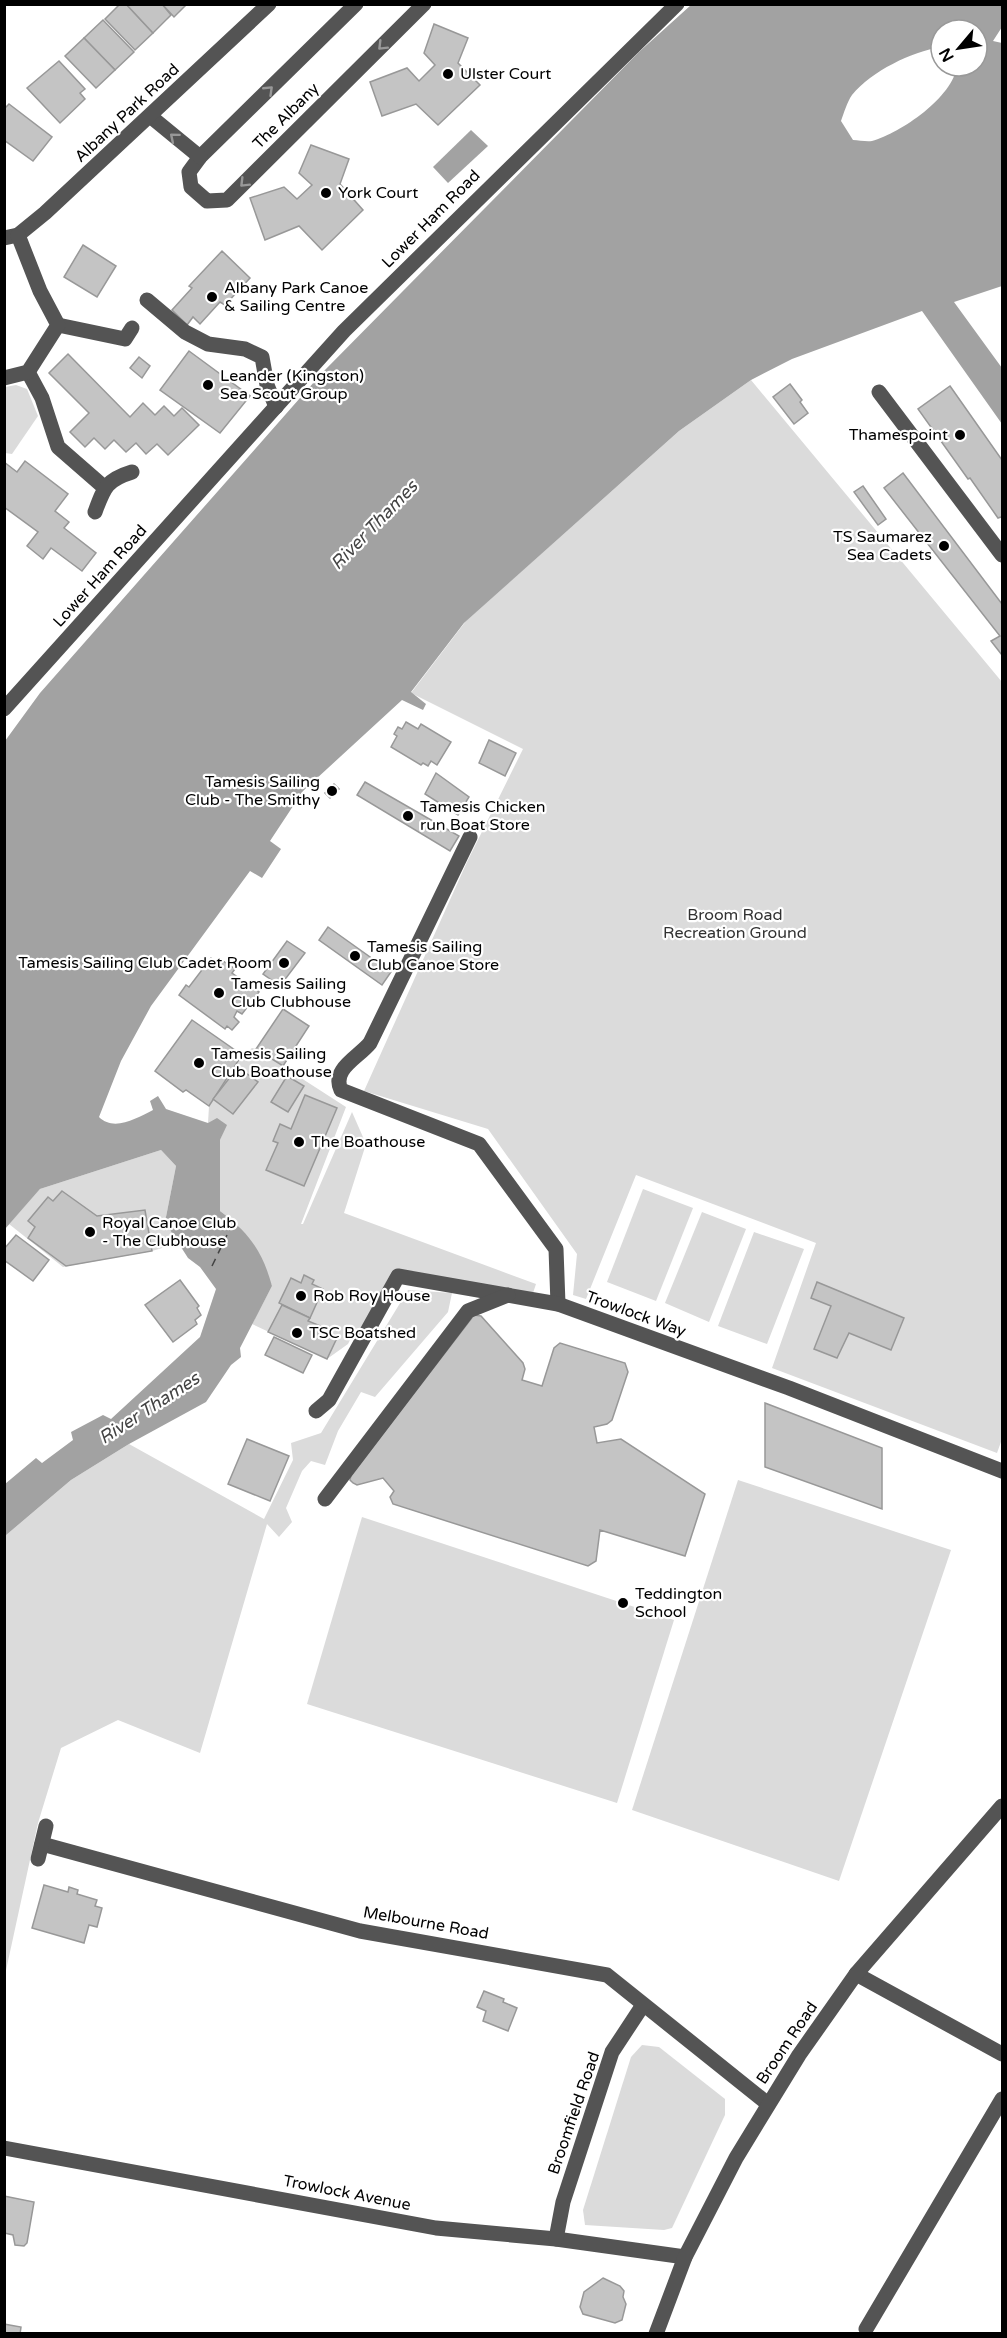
<svg xmlns="http://www.w3.org/2000/svg" width="1007" height="2338" viewBox="0 0 1007 2338" font-family="'Varela Round',sans-serif">
  <style>
    .green { fill: #dbdbdb }
    .water { fill: #a2a2a2; fill-rule: evenodd }
    .lines { fill: none; stroke-linecap: round; stroke-linejoin: round }
    .ferry { stroke: #434343; stroke-width: 1.5; stroke-dasharray: 8 6; stroke-linecap: butt }
    .building { fill: #c4c4c4; stroke: #989898; stroke-width: 1.5 }
    .minor { stroke: #545454; stroke-width: 15 }
    .oneway { stroke: #989898 }
    .poi-dot { fill: #000; stroke: #fff; stroke-width: 2 }
    .labels { text-anchor: middle; dominant-baseline: central; stroke-width: 4.5; stroke-linejoin: round; paint-order: stroke }
    .poi-label { font-size: 16px; fill: #000; stroke: #fff; text-anchor: start }
    .street-label { font-size: 16px; fill: #000; stroke: #fff }
    .park-label { font-size: 16px; fill: #323232; stroke: #fff }
    .water-label { font-size: 18px; font-style: italic; fill: #434343; stroke: #fff }
  </style>
  <rect width="100%" height="100%" fill="#fff"/>
  <!-- green -->
  <g class="green">
    <path d="M 751,380 L 1002,682 L 1002,1439 L 997,1453 L 772,1368 L 816,1243 L 636,1175 L 586,1299 L 573,1295 L 577,1254 L 488,1129 L 364,1091 L 467,862 L 523,749 L 411,693 L 466,621 L 679,431 Z"/>
    <path d="M 16,385 L 27,389 L 38,416 L 12,454 L 5,453 L 5,387 Z"/>
    <path d="M 252,1048 L 256,1049 L 346,1107 L 301,1224 L 303,1224 L 352,1112 L 366,1144 L 344,1213 L 536,1284 L 533,1293 L 392,1271 L 355,1341 L 352,1336 L 348,1344 L 327,1359 L 252,1324 L 272,1286 C 256,1251 252,1235 220,1211 L 220,1140 L 226,1125 L 208,1123 L 209,1106 L 242,1055 Z"/>
    <path d="M 161,1150 L 176,1166 L 165,1222 L 179,1243 L 152,1251 L 63,1267 L 9,1224 L 40,1189 Z"/>
    <path d="M 643,1189 L 693,1208 L 656,1301 L 607,1282 Z"/>
    <path d="M 702,1212 L 746,1229 L 709,1322 L 665,1303 Z"/>
    <path d="M 754,1232 L 804,1249 L 767,1344 L 718,1326 Z"/>
    <path d="M 408,1290 L 452,1293 L 448,1312 L 375,1397 L 361,1392 L 338,1431 L 325,1465 L 311,1461 L 302,1471 L 286,1508 L 292,1522 L 279,1537 L 267,1524 L 200,1753 L 118,1720 L 61,1748 L 38,1823 L 5,1975 L 5,1536 L 71,1480 L 129,1444 L 264,1519 L 293,1460 L 291,1443 L 321,1433 Z"/>
    <path d="M 738,1480 L 951,1550 L 839,1881 L 632,1810 Z"/>
    <path d="M 362,1517 L 674,1620 L 617,1803 L 307,1704 Z"/>
    <path d="M 642,2045 L 659,2047 L 725,2099 L 725,2115 L 672,2228 L 664,2230 L 585,2225 L 583,2210 L 631,2057 Z"/>
  </g>
  <!-- water -->
  <g class="water">
    <path d="M 691,5 L 1002,5 L 1002,27 L 993,41 L 1002,43 L 1002,286 L 954,302 L 1002,368 L 1002,424 L 922,311 L 792,359 L 751,380 L 679,431 L 464,623 L 411,692 L 426,704 L 423,710 L 402,700 L 303,791 L 270,841 L 281,849 L 262,878 L 250,871 L 151,1006 L 121,1061 L 99,1117 C 114,1132 137,1118 153,1110 L 150,1101 L 158,1096 L 166,1109 L 208,1123 L 217,1118 L 227,1125 L 220,1140 L 220,1211 C 249,1233 262,1250 272,1286 L 240,1348 L 241,1357 L 231,1365 L 206,1402 L 129,1444 L 71,1480 L 5,1536 L 5,1484 L 36,1458 L 42,1463 L 73,1440 L 71,1432 L 103,1415 L 111,1419 L 200,1337 L 216,1289 L 200,1267 L 188,1258 L 165,1222 L 176,1166 L 161,1150 L 40,1189 L 5,1229 L 5,741 L 40,693 L 322,373 L 639,52 ZM 941,30 L 977,30 L 977,66 L 957,66 C 953,97 901,133 872,141 C 866,142 859,140 853,140 L 841,121 C 844,113 847,102 852,95 C 872,71 911,52 941,47 Z"/>
    <path d="M 471,130 L 488,146 L 448,183 L 433,167 Z"/>
  </g>
  <g class="lines">
    <!-- ferry -->
    <path class="ferry" d="M 212,1266 L 227,1235"/>
  </g>
  <!-- building -->
  <g class="building">
    <path d="M 120,4 L 126,4 L 153,33 L 135,50 L 105,19 Z"/>
    <path d="M 126,4 L 162,4 L 171,15 L 153,33 Z"/>
    <path d="M 162,4 L 187,4 L 174,17 Z"/>
    <path d="M 103,20 L 134,52 L 115,70 L 84,38 Z"/>
    <path d="M 434,24 L 468,38 L 458,63 L 480,85 L 438,125 L 416,104 L 382,116 L 370,82 L 407,68 L 419,81 L 435,65 L 424,53 Z"/>
    <path d="M 84,38 L 115,70 L 96,88 L 65,56 Z"/>
    <path d="M 59,61 L 85,89 L 80,93 L 85,99 L 60,123 L 27,88 Z"/>
    <path d="M 9,104 L 52,137 L 33,161 L 4,140 L 4,109 Z"/>
    <path d="M 311,145 L 349,159 L 340,184 L 363,210 L 322,250 L 299,226 L 265,240 L 250,198 L 284,187 L 297,199 L 312,185 L 299,173 Z"/>
    <path d="M 83,245 L 116,266 L 97,297 L 64,277 Z"/>
    <path d="M 222,251 L 250,278 L 225,305 L 220,302 L 200,324 L 193,317 L 187,325 L 172,310 L 192,288 L 189,286 Z"/>
    <path d="M 189,351 L 250,396 L 220,433 L 160,390 Z"/>
    <path d="M 68,354 L 130,417 L 143,403 L 155,415 L 164,406 L 174,416 L 182,408 L 199,425 L 168,455 L 157,444 L 146,454 L 136,443 L 126,452 L 114,440 L 105,449 L 94,438 L 85,447 L 70,432 L 89,413 L 49,373 Z"/>
    <path d="M 139,357 L 150,366 L 142,378 L 130,368 Z"/>
    <path d="M 790,384 L 802,400 L 800,402 L 808,413 L 794,424 L 773,397 Z"/>
    <path d="M 950,386 L 1002,460 L 1002,519 L 1001,517 L 998,518 L 970,478 L 968,479 L 918,409 Z"/>
    <path d="M 25,461 L 68,494 L 55,511 L 69,522 L 64,528 L 96,553 L 82,571 L 51,548 L 43,559 L 27,546 L 38,532 L 4,507 L 4,462 L 17,472 Z"/>
    <path d="M 903,473 L 1002,604 L 1002,655 L 991,641 L 1000,636 L 884,488 Z"/>
    <path d="M 863,486 L 886,519 L 878,525 L 854,492 Z"/>
    <path d="M 406,722 L 418,729 L 421,724 L 451,742 L 437,765 L 431,761 L 428,766 L 423,763 L 421,765 L 391,747 L 397,736 L 394,734 L 398,727 L 402,729 Z"/>
    <path d="M 489,740 L 516,753 L 505,776 L 479,763 Z"/>
    <path d="M 436,773 L 469,797 L 458,815 L 425,794 Z"/>
    <path d="M 365,782 L 459,836 L 450,851 L 357,795 Z"/>
    <path d="M 334,784 L 339,789 L 330,798 L 325,793 Z"/>
    <path d="M 328,927 L 391,972 L 382,985 L 319,940 Z"/>
    <path d="M 287,941 L 305,953 L 280,986 L 263,974 Z"/>
    <path d="M 211,958 L 217,963 L 220,959 L 235,969 L 232,973 L 259,992 L 242,1014 L 237,1011 L 234,1017 L 239,1022 L 232,1030 L 227,1026 L 225,1029 L 179,995 L 186,985 L 189,987 Z"/>
    <path d="M 283,1009 L 309,1026 L 283,1066 L 256,1049 Z"/>
    <path d="M 192,1020 L 242,1055 L 209,1106 L 186,1090 L 183,1092 L 155,1071 Z"/>
    <path d="M 238,1067 L 258,1082 L 233,1114 L 213,1099 Z"/>
    <path d="M 287,1076 L 304,1086 L 288,1112 L 271,1102 Z"/>
    <path d="M 305,1095 L 337,1108 L 304,1186 L 266,1170 L 278,1143 L 273,1141 L 280,1124 L 291,1129 Z"/>
    <path d="M 62,1191 L 97,1216 L 145,1210 L 152,1251 L 66,1266 L 28,1238 L 35,1227 L 28,1221 L 48,1197 L 53,1201 Z"/>
    <path d="M 16,1235 L 49,1260 L 33,1281 L 4,1260 L 4,1249 Z"/>
    <path d="M 304,1275 L 314,1280 L 312,1284 L 323,1289 L 310,1318 L 279,1303 L 291,1278 L 301,1283 Z"/>
    <path d="M 180,1280 L 199,1306 L 197,1308 L 201,1315 L 195,1320 L 197,1324 L 173,1342 L 145,1305 Z"/>
    <path d="M 817,1282 L 904,1318 L 891,1350 L 849,1333 L 837,1358 L 814,1349 L 831,1306 L 811,1298 Z"/>
    <path d="M 282,1305 L 310,1318 L 308,1321 L 325,1328 L 323,1333 L 336,1340 L 327,1359 L 268,1332 Z"/>
    <path d="M 474,1315 L 481,1316 L 523,1363 L 525,1369 L 522,1380 L 542,1386 L 554,1348 L 560,1343 L 625,1363 L 628,1372 L 612,1420 L 607,1424 L 594,1427 L 597,1443 L 621,1439 L 705,1494 L 685,1556 L 600,1530 L 596,1561 L 588,1566 L 393,1504 L 390,1497 L 394,1491 L 383,1478 L 357,1485 L 353,1483 L 350,1480 L 351,1475 Z"/>
    <path d="M 274,1337 L 312,1355 L 303,1373 L 265,1355 Z"/>
    <path d="M 765,1403 L 882,1448 L 882,1509 L 765,1467 Z"/>
    <path d="M 247,1439 L 289,1456 L 270,1501 L 228,1484 Z"/>
    <path d="M 44,1885 L 68,1892 L 69,1887 L 78,1890 L 77,1894 L 97,1900 L 95,1906 L 102,1908 L 97,1927 L 89,1925 L 84,1943 L 32,1928 Z"/>
    <path d="M 484,1991 L 504,1999 L 503,2002 L 517,2008 L 508,2031 L 483,2021 L 486,2011 L 477,2007 Z"/>
    <path d="M 4,2196 L 34,2202 L 27,2243 L 24,2246 L 15,2245 L 13,2235 L 4,2233 Z"/>
    <path d="M 603,2278 L 620,2286 L 624,2291 L 623,2297 L 626,2304 L 622,2320 L 615,2323 L 583,2314 L 580,2307 L 584,2292 Z"/>
    <path d="M 4,2324 L 21,2327 L 20,2334 L 4,2334 Z"/>
  </g>
  <g class="lines">
    <!-- minor -->
    <g class="minor">
      <path d="M 356,4 L 200,157 L 189,172 L 191,187 L 207,201 L 227,200 L 424,4"/>
      <path d="M 150,116 L 200,157"/>
      <path d="M 4,238 L 18,235 L 45,213 L 269,4"/>
      <path d="M 147,300 L 185,332 L 208,344 L 245,349 L 262,357 L 267,385 L 276,407"/>
      <path d="M 58,325 L 125,339 L 132,328"/>
      <path d="M 28,372 L 42,398 L 58,447 L 105,488"/>
      <path d="M 4,378 L 28,372 L 58,325 L 40,291 L 18,235"/>
      <path d="M 879,392 L 1002,555"/>
      <path d="M 95,512 C 104,488 106,480 132,472"/>
      <path d="M 4,709 L 344,331 L 677,4"/>
      <path d="M 470,837 L 370,1043 C 359,1057 331,1069 341,1090 L 479,1144 L 556,1249 L 558,1304"/>
      <path d="M 316,1411 L 329,1400 L 398,1276 L 558,1304 L 789,1388 L 1002,1471"/>
      <path d="M 325,1499 L 468,1311 L 508,1295"/>
      <path d="M 42,1844 L 360,1931 L 607,1975 L 768,2104"/>
      <path d="M 38,1859 L 46,1826"/>
      <path d="M 856,1974 L 1002,2054"/>
      <path d="M 4,2148 L 436,2228 L 556,2239 L 685,2257"/>
      <path d="M 556,2239 L 563,2202 L 612,2052 L 643,2005"/>
      <path d="M 866,2329 L 1002,2099"/>
      <path d="M 656,2334 L 685,2257 L 736,2158 L 799,2055 L 856,1974 L 1002,1806"/>
    </g>
  </g>
  <!-- one-way arrows -->
  <defs><path id="oneway-chevron" d="M-2-3.5L2.5 0L-2 3.5" fill="none" stroke-width="1.6" stroke-linecap="round" stroke-linejoin="round" transform="scale(1.5)"/></defs>
  <g class="oneway">
    <use href="#oneway-chevron" transform="translate(382 46) rotate(135)"/>
    <use href="#oneway-chevron" transform="translate(269 90) rotate(-44)"/>
    <use href="#oneway-chevron" transform="translate(174 137) rotate(-140)"/>
    <use href="#oneway-chevron" transform="translate(244 183) rotate(135)"/>
  </g>
  <!-- markers -->
  <g class="poi-dot">
    <circle cx="448" cy="74" r="6"/>
    <circle cx="326" cy="193" r="6"/>
    <circle cx="212" cy="297" r="6"/>
    <circle cx="208" cy="385" r="6"/>
    <circle cx="960" cy="435" r="6"/>
    <circle cx="944" cy="546" r="6"/>
    <circle cx="332" cy="791" r="6"/>
    <circle cx="408" cy="816" r="6"/>
    <circle cx="355" cy="956" r="6"/>
    <circle cx="284" cy="963" r="6"/>
    <circle cx="219" cy="993" r="6"/>
    <circle cx="199" cy="1063" r="6"/>
    <circle cx="299" cy="1142" r="6"/>
    <circle cx="90" cy="1232" r="6"/>
    <circle cx="301" cy="1296" r="6"/>
    <circle cx="297" cy="1333" r="6"/>
    <circle cx="623" cy="1603" r="6"/>
  </g>
  <g class="labels">
    <!-- poi labels -->
    <g class="poi-label">
      <text x="460" y="74">Ulster Court</text>
      <text x="338" y="193">York Court</text>
      <text x="224" y="288">Albany Park Canoe<tspan x="224" dy="18">&amp; Sailing Centre</tspan></text>
      <text x="220" y="376">Leander (Kingston)<tspan x="220" dy="18">Sea Scout Group</tspan></text>
      <text x="948" y="435" text-anchor="end">Thamespoint</text>
      <text x="932" y="537" text-anchor="end">TS Saumarez<tspan x="932" dy="18">Sea Cadets</tspan></text>
      <text x="320" y="782" text-anchor="end">Tamesis Sailing<tspan x="320" dy="18">Club - The Smithy</tspan></text>
      <text x="420" y="807">Tamesis Chicken<tspan x="420" dy="18">run Boat Store</tspan></text>
      <text x="367" y="947">Tamesis Sailing<tspan x="367" dy="18">Club Canoe Store</tspan></text>
      <text x="272" y="963" text-anchor="end">Tamesis Sailing Club Cadet Room</text>
      <text x="231" y="984">Tamesis Sailing<tspan x="231" dy="18">Club Clubhouse</tspan></text>
      <text x="211" y="1054">Tamesis Sailing<tspan x="211" dy="18">Club Boathouse</tspan></text>
      <text x="311" y="1142">The Boathouse</text>
      <text x="102" y="1223">Royal Canoe Club<tspan x="102" dy="18">- The Clubhouse</tspan></text>
      <text x="313" y="1296">Rob Roy House</text>
      <text x="309" y="1333">TSC Boatshed</text>
      <text x="635" y="1594">Teddington<tspan x="635" dy="18">School</tspan></text>
    </g>
    <!-- street labels -->
    <g class="street-label">
      <text transform="translate(127 113) rotate(-43)">Albany Park Road</text>
      <text transform="translate(286 116) rotate(-45)">The Albany</text>
      <text transform="translate(431 219) rotate(-45)">Lower Ham Road</text>
      <text transform="translate(100 576) rotate(-48)">Lower Ham Road</text>
      <text transform="translate(636 1314) rotate(20)">Trowlock Way</text>
      <text transform="translate(426 1923) rotate(10)">Melbourne Road</text>
      <text transform="translate(787 2043) rotate(-56)">Broom Road</text>
      <text transform="translate(574 2113) rotate(-71)">Broomfield Road</text>
      <text transform="translate(347 2193) rotate(11)">Trowlock Avenue</text>
    </g>
    <!-- park labels -->
    <g class="park-label">
      <text x="735" y="915">Broom Road<tspan x="735" dy="18">Recreation Ground</tspan></text>
    </g>
    <!-- water labels -->
    <g class="water-label">
      <text transform="translate(374 525) rotate(-46)">River Thames</text>
      <text transform="translate(149 1408) rotate(-33)">River Thames</text>
    </g>
  </g>
  <!-- border -->
  <rect width="1007" height="2338" fill="none" stroke="#000000" stroke-width="12"/>
  <!-- north arrow -->
  <g transform="translate(959 48) rotate(241)"><circle r="28" fill="#ffffff" stroke="#999999" stroke-width="1.5"/>
  <path d="M0-4.5L10 22L0 15L-10 22Z" fill="#000000"/>
  <text y="-9" font-size="16" font-weight="bold" text-anchor="middle" fill="#000000">N</text>
  </g>
</svg>
